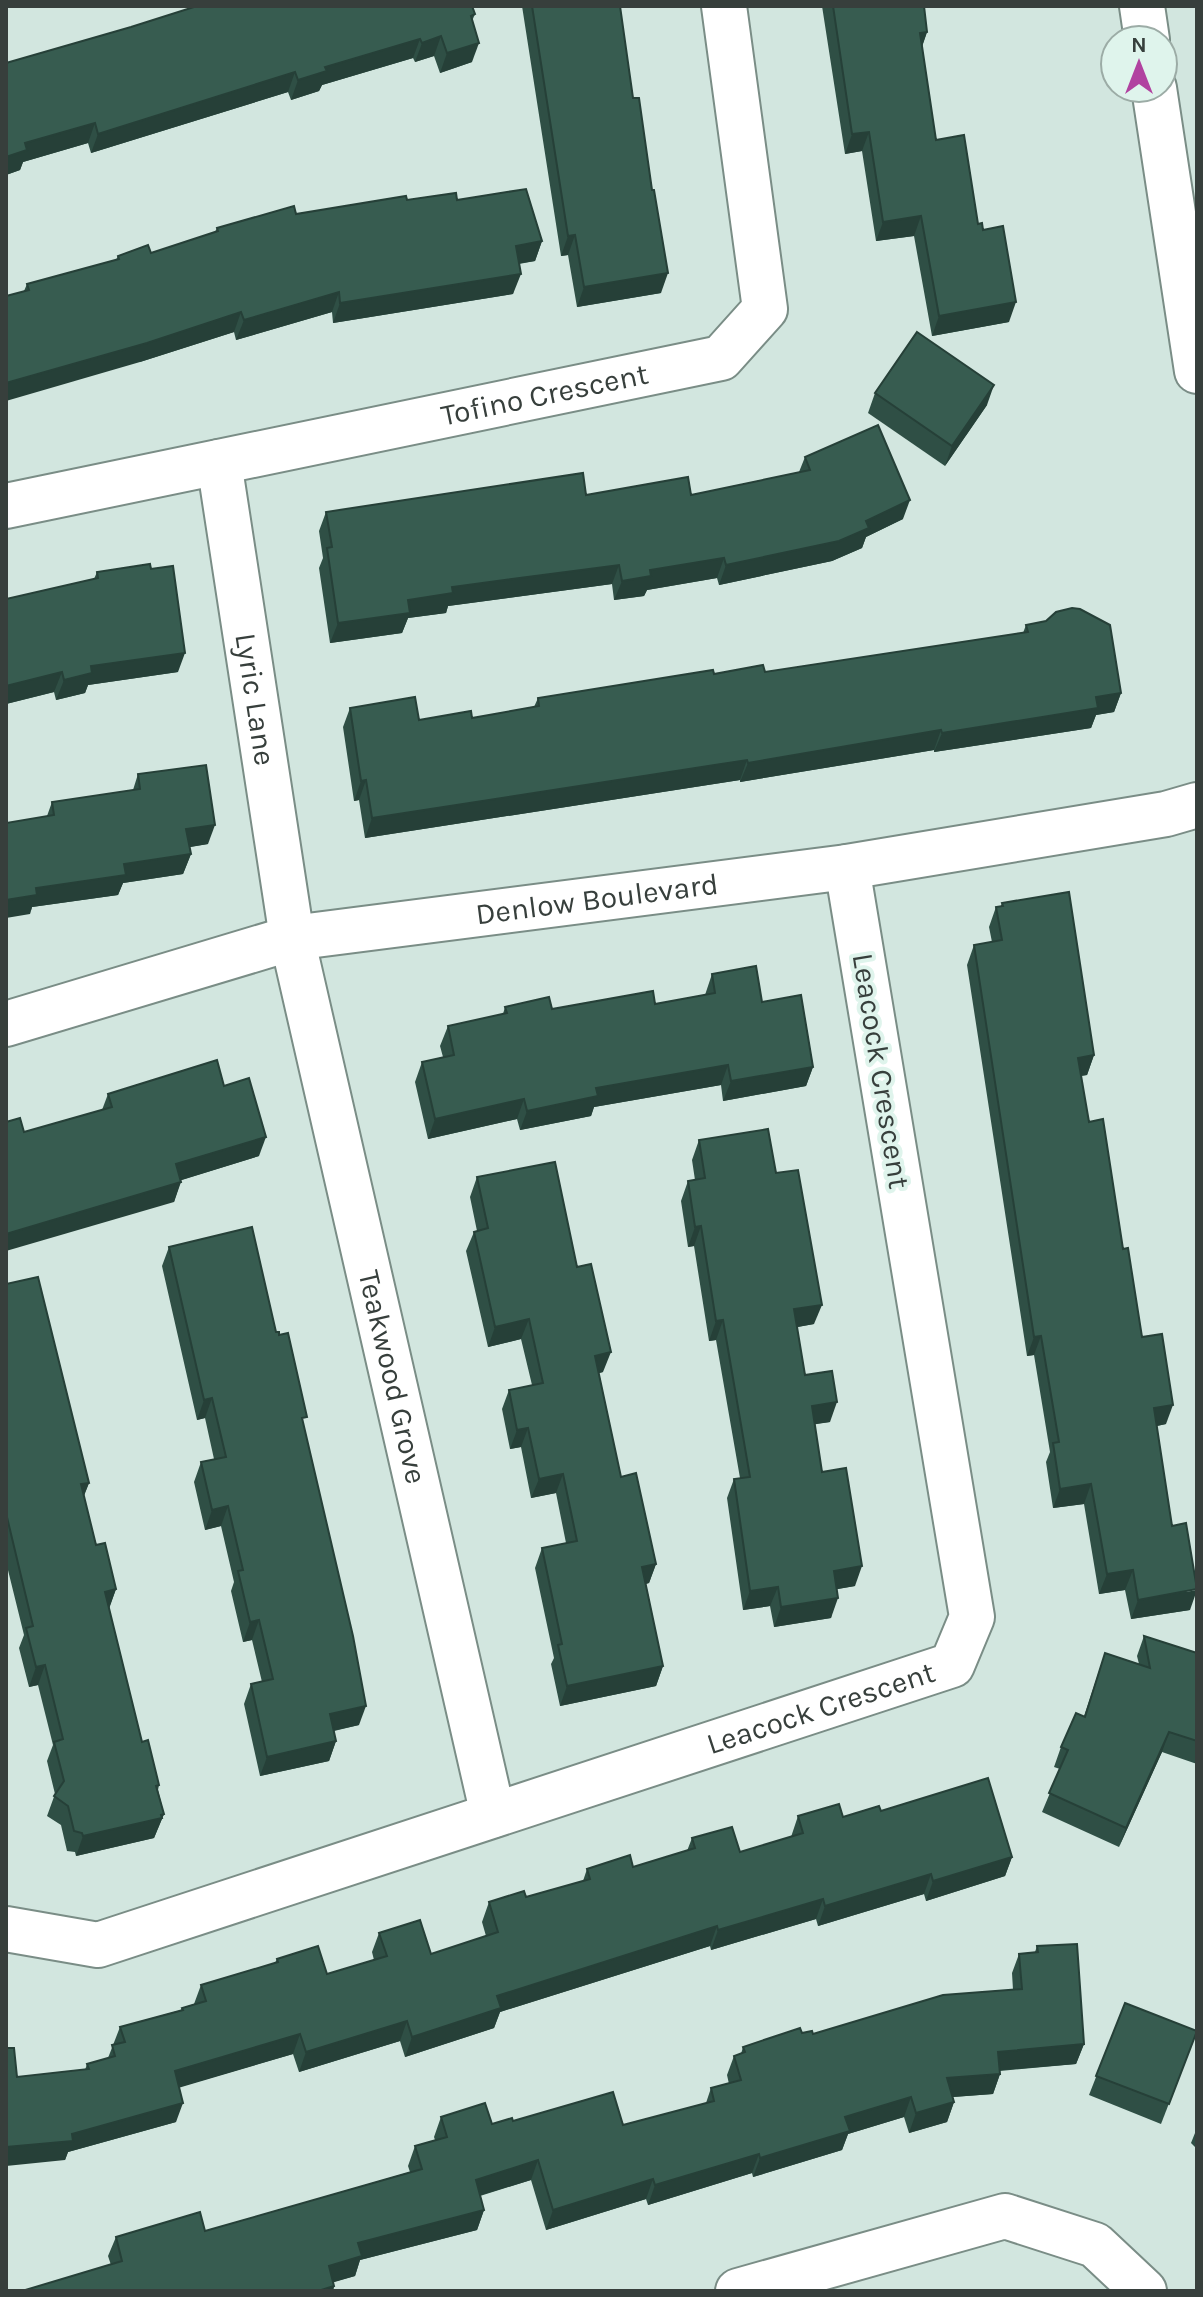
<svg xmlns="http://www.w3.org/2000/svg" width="1203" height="2297" viewBox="0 0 1203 2297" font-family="Karla,sans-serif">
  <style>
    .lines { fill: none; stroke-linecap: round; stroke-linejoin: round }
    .minor-casing { stroke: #7a8d86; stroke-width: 48 }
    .secondary-casing { stroke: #7a8d86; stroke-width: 48 }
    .minor { stroke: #fff; stroke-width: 44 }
    .secondary { stroke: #fff; stroke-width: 44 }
    .wall { fill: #2f4f45 }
    .shaded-wall { fill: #264038 }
    .building { fill: #375c50; stroke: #264038; stroke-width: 2 }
    .labels { text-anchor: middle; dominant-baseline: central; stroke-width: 8; stroke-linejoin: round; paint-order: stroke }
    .street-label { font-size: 30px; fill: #373f3c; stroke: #dff4ec }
  </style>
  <rect width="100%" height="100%" fill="#d2e6df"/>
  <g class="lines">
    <!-- minor casing -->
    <g class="minor-casing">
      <g id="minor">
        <path id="s1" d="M 219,462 L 292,938 L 493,1815"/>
        <path id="s2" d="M 6,506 L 721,358 L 765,309 L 724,6"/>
        <path id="s3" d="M 6,1024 L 292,938 L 847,867 L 1166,814 L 1197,805"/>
        <path id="s4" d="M 6,1929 L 98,1945 L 952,1665 L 972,1617 L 847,867"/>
        <path d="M 738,2291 L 1005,2216 L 1095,2245 L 1144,2291"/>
      </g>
    </g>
    <!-- secondary casing -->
    <g class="secondary-casing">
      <g id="secondary">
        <path d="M 1142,6 L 1147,40"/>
        <path d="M 1154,88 L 1197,371"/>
      </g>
    </g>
    <!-- minor -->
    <use href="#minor" class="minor"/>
    <!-- secondary -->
    <use href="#secondary" class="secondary"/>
  </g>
  <!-- wall -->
  <g class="wall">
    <path d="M 522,6 L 620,6 L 633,98 L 652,190 L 661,293 L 577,307 L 568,255 L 561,256 Z"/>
    <path d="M 822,6 L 924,6 L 927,32 L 922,47 L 936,140 L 978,224 L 1009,322 L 932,336 L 914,236 L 876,241 L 862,151 L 845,154 Z"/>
    <path d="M 475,14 L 472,21 L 472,62 L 440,73 L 434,56 L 415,62 L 413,58 L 322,85 L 319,91 L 291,100 L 288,92 L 91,153 L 88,143 L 23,162 L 20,170 L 6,175 L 6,63 Z"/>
    <path d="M 407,200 L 457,200 L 542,241 L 535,261 L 519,264 L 513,294 L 333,323 L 332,312 L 236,340 L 234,332 L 140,362 L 24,291 L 27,284 L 116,260 L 118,256 L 151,253 L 215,232 L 217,228 L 296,214 Z"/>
    <path d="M 875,393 L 987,405 L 945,466 L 868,413 Z"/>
    <path d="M 805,457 L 903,519 L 866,537 L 862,548 L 832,561 L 719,585 L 717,578 L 647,590 L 644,596 L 614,600 L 612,584 L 448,606 L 446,613 L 408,618 L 402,633 L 330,643 L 319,568 L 323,558 L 319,531 L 326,512 L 586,495 L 691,495 L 799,472 Z"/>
    <path d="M 97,572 L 178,672 L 88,685 L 85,693 L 56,700 L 54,692 L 6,704 L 6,599 L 94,579 Z"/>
    <path d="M 1026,625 L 1121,693 L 1114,712 L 1096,715 L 1091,728 L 934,752 L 934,750 L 740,782 L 740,780 L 365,838 L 359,800 L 354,801 L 343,727 L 350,708 L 419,720 L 472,718 L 534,707 L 538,698 L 714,674 L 765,672 L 1023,633 Z"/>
    <path d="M 138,774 L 208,844 L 189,847 L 191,854 L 183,874 L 123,883 L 118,895 L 32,907 L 30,914 L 47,816 L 52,802 L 133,790 Z"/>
    <path d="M 1002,903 L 1094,1055 L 1087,1075 L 1081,1076 L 1089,1122 L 1123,1249 L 1142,1337 L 1166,1424 L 1157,1426 L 1172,1526 L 1190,1610 L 1131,1619 L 1125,1590 L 1099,1594 L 1084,1504 L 1053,1508 L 1046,1462 L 1050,1452 L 1034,1355 L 1027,1356 L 967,965 L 974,945 L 992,942 L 989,927 L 996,907 L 1001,906 Z"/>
    <path d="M 712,974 L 762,1002 L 813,1067 L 806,1086 L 723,1101 L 721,1085 L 594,1107 L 591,1116 L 520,1130 L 517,1119 L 428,1139 L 415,1082 L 422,1062 L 443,1057 L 440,1046 L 448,1026 L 503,1014 L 505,1007 L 552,1009 L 655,1004 L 705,995 Z"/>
    <path d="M 224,1086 L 259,1156 L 181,1180 L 174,1202 L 24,1132 L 102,1110 L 108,1094 Z"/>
    <path d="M 699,1140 L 776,1173 L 814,1324 L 797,1327 L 805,1375 L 830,1422 L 814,1424 L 822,1472 L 855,1586 L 837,1589 L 831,1618 L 774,1627 L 770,1606 L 743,1610 L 727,1498 L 734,1479 L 740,1478 L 716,1340 L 709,1341 L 694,1246 L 688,1247 L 681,1201 L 688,1181 L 695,1180 L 692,1160 Z"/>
    <path d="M 477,1177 L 577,1267 L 603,1372 L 599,1373 L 621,1477 L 656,1564 L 649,1583 L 646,1584 L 663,1666 L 656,1686 L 560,1706 L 551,1664 L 554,1658 L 535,1568 L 542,1548 L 566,1543 L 556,1493 L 531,1498 L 521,1447 L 510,1449 L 502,1409 L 509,1390 L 532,1385 L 521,1339 L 488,1347 L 466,1251 L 474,1232 L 477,1231 L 470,1197 Z"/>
    <path d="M 169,1247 L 276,1332 L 304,1426 L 359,1725 L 334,1731 L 336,1741 L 329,1761 L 260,1776 L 244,1704 L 251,1684 L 262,1682 L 252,1640 L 243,1642 L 231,1591 L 234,1582 L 221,1526 L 205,1530 L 194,1482 L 201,1462 L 214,1459 L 205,1418 L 197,1420 L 162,1266 Z"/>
    <path d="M 6,1284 L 89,1483 L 84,1496 L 96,1545 L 116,1589 L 109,1608 L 142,1742 L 159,1785 L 158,1790 L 164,1814 L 154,1838 L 76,1856 L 75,1852 L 67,1851 L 61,1825 L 47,1816 L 55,1794 L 47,1761 L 53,1745 L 38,1685 L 29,1687 L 19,1648 L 24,1635 L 6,1562 Z"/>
    <path d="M 1144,1636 L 1197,1653 L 1197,1764 L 1162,1752 L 1119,1847 L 1042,1812 L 1060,1769 L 1054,1767 L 1061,1747 L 1084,1716 L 1105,1653 L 1139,1664 L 1137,1656 Z"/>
    <path d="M 881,1811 L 1012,1857 L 1005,1876 L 926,1901 L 924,1894 L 818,1926 L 816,1919 L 711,1950 L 710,1946 L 500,2012 L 494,2028 L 405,2057 L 400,2041 L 299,2072 L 293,2054 L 179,2087 L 176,2122 L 68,2152 L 65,2160 L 17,2077 L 85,2070 L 87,2064 L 108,2058 L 120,2027 L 181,2010 L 182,2008 L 194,2004 L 201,1985 L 275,1963 L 277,1959 L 327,1974 L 374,1960 L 372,1952 L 379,1933 L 431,1954 L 486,1936 L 482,1922 L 489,1902 L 526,1897 L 583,1881 L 587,1869 L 633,1867 L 687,1851 L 692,1838 L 740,1852 L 791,1837 L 798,1816 L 843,1817 Z"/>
    <path d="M 1037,1946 L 1084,2044 L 1076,2064 L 1000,2071 L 1000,2074 L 993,2094 L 952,2097 L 954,2102 L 947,2122 L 909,2133 L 904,2117 L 848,2134 L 842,2150 L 753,2177 L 752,2173 L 648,2205 L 646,2199 L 546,2230 L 531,2180 L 480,2196 L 484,2210 L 477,2230 L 360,2260 L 355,2276 L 333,2282 L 334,2286 L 333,2291 L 22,2291 L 111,2265 L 108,2256 L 116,2237 L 205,2231 L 410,2172 L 408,2166 L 415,2146 L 435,2140 L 434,2137 L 441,2117 L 492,2124 L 513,2121 L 623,2125 L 706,2103 L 711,2088 L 729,2084 L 727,2075 L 734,2056 L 741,2054 L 743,2047 L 802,2033 L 813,2034 L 1013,1990 L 1012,1973 L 1019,1954 L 1035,1952 Z"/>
    <path d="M 1125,2003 L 1197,2031 L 1161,2124 L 1089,2095 Z"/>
    <path d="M 1197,2128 L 1197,2149 L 1191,2143 Z"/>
  </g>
  <!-- shaded-wall -->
  <g class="shaded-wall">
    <path d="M 927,32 L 920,52 L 920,33 Z"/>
    <path d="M 441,36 L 434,56 L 415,62 L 422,43 Z"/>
    <path d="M 420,39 L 413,58 L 322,85 L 319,91 L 291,100 L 298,80 L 325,67 Z"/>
    <path d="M 479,43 L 472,62 L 440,73 L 447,53 Z"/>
    <path d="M 295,72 L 288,92 L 91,153 L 98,134 Z"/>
    <path d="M 95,123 L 88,143 L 23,162 L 20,170 L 6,175 L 6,157 L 25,143 Z"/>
    <path d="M 869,132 L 862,151 L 845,154 L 852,134 Z"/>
    <path d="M 921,216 L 914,236 L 876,241 L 883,222 Z"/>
    <path d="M 575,235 L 568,255 L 561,256 L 568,236 Z"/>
    <path d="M 542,241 L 535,261 L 509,265 L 516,246 Z"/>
    <path d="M 668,273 L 661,293 L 577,307 L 584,287 Z"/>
    <path d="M 521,274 L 513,294 L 333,323 L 340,303 Z"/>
    <path d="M 339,292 L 332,312 L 236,340 L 244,320 Z"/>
    <path d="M 1016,302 L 1009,322 L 932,336 L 939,316 Z"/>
    <path d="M 241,312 L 234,332 L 140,362 L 6,401 L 6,383 Z"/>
    <path d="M 994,385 L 987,405 L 945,466 L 952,446 Z"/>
    <path d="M 910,500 L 903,519 L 866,537 L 862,548 L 832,561 L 719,585 L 726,565 L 866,521 Z"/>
    <path d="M 724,558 L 717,578 L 647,590 L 644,596 L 614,600 L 622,581 L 650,570 Z"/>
    <path d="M 619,565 L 612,584 L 448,606 L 446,613 L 408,618 L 402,633 L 330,643 L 338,623 L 452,587 Z"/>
    <path d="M 185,653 L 178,672 L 88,685 L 85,693 L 56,700 L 64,680 L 91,666 Z"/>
    <path d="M 62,672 L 54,692 L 6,704 L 6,686 Z"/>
    <path d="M 1121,693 L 1114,712 L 1096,715 L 1091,728 L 934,752 L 942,733 L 1096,697 Z"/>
    <path d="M 941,730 L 934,750 L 740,782 L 748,763 Z"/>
    <path d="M 747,760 L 740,780 L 365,838 L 372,818 Z"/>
    <path d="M 366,780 L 359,800 L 354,801 L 361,781 Z"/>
    <path d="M 215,825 L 208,844 L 179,849 L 186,829 Z"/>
    <path d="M 191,854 L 183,874 L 123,883 L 118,895 L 32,907 L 30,914 L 6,918 L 6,900 L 36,888 L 124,864 Z"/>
    <path d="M 1094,1055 L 1087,1075 L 1071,1077 L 1078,1058 Z"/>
    <path d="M 728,1065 L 721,1085 L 594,1107 L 591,1116 L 520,1130 L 527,1111 L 596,1088 Z"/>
    <path d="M 813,1067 L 806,1086 L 723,1101 L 731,1081 Z"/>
    <path d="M 524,1099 L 517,1119 L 428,1139 L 435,1119 Z"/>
    <path d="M 266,1137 L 259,1156 L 169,1184 L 176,1164 Z"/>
    <path d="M 181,1182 L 174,1202 L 6,1251 L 6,1234 Z"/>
    <path d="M 701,1226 L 694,1246 L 688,1247 L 695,1227 Z"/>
    <path d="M 822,1305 L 814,1324 L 787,1329 L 794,1309 Z"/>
    <path d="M 529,1319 L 521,1339 L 488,1347 L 495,1327 Z"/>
    <path d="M 723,1320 L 716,1340 L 709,1341 L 716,1321 Z"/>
    <path d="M 1041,1336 L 1034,1355 L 1027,1356 L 1034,1337 Z"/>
    <path d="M 611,1352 L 603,1372 L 588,1376 L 595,1356 Z"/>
    <path d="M 212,1398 L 205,1418 L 197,1420 L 204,1400 Z"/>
    <path d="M 837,1402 L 830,1422 L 804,1426 L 812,1406 Z"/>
    <path d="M 1173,1405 L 1166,1424 L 1147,1428 L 1154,1408 Z"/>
    <path d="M 528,1428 L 521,1447 L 510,1449 L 517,1430 Z"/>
    <path d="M 563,1474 L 556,1493 L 531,1498 L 539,1479 Z"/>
    <path d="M 89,1483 L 81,1502 L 81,1484 Z"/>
    <path d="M 1091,1484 L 1084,1504 L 1053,1508 L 1060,1489 Z"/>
    <path d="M 228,1506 L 221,1526 L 205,1530 L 212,1510 Z"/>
    <path d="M 656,1564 L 649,1583 L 635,1586 L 642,1567 Z"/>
    <path d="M 862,1566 L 855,1586 L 827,1591 L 834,1571 Z"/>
    <path d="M 1133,1570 L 1125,1590 L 1099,1594 L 1107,1574 Z"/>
    <path d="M 778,1587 L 770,1606 L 743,1610 L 750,1591 Z"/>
    <path d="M 116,1589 L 109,1609 L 105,1592 Z"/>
    <path d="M 1197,1590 L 1190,1610 L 1131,1619 L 1138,1600 Z"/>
    <path d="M 838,1598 L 831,1618 L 774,1627 L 781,1607 Z"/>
    <path d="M 259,1620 L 252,1640 L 243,1642 L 250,1622 Z"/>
    <path d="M 45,1665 L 38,1685 L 29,1687 L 36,1667 Z"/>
    <path d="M 663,1666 L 656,1686 L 560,1706 L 567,1686 Z"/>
    <path d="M 366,1706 L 359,1725 L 323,1733 L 330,1714 Z"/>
    <path d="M 1169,1732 L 1162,1752 L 1119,1847 L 1126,1828 Z"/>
    <path d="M 336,1741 L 329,1761 L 260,1776 L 267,1757 Z"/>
    <path d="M 164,1814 L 154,1838 L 76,1856 L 83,1836 Z"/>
    <path d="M 1012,1857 L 1005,1876 L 926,1901 L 933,1881 Z"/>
    <path d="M 931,1874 L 924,1894 L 818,1926 L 825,1906 Z"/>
    <path d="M 823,1899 L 816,1919 L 711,1950 L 718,1930 Z"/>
    <path d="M 717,1926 L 710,1946 L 500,2012 L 494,2028 L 405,2057 L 412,2037 L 497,1996 Z"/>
    <path d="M 407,2021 L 400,2041 L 299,2072 L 306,2052 Z"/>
    <path d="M 300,2034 L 293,2054 L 168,2091 L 175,2071 Z"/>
    <path d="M 1084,2044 L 1076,2064 L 991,2071 L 998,2052 Z"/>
    <path d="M 1000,2074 L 993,2094 L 940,2098 L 947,2078 Z"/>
    <path d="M 911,2097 L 904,2117 L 848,2134 L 842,2150 L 753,2177 L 760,2158 L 845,2117 Z"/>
    <path d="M 954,2102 L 947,2122 L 909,2133 L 916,2113 Z"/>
    <path d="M 183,2103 L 176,2122 L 68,2152 L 65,2160 L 6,2166 L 6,2147 L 72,2134 Z"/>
    <path d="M 759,2154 L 752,2173 L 648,2205 L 655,2185 Z"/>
    <path d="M 538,2160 L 531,2180 L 468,2199 L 476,2180 Z"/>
    <path d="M 653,2179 L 646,2199 L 546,2230 L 553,2210 Z"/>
    <path d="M 484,2210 L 477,2230 L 360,2260 L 355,2276 L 321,2286 L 329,2266 L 358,2243 Z"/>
    <path d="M 334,2286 L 333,2291 L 318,2291 Z"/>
  </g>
  <!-- building -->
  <g class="building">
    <path d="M 197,6 L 472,6 L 475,14 L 471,16 L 479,43 L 447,53 L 441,36 L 422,43 L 420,39 L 325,67 L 327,71 L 298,80 L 295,72 L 98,134 L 95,123 L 25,143 L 27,150 L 6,157 L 6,63 L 131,27 Z"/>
    <path d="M 532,6 L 620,6 L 633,98 L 639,98 L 652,190 L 654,190 L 668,273 L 584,287 L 575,235 L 568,236 Z"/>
    <path d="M 833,6 L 924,6 L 927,32 L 920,33 L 936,140 L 964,135 L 978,224 L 982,223 L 983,230 L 1003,226 L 1016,302 L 939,316 L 921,216 L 883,222 L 869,132 L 852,134 Z"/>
    <path d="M 526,189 L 542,241 L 516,246 L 521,274 L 340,303 L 339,292 L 244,320 L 241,312 L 147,343 L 6,383 L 6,296 L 29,290 L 27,284 L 119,259 L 118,256 L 148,245 L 151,253 L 218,231 L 217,228 L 294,206 L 296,214 L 406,196 L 407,200 L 456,193 L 457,200 Z"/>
    <path d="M 917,332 L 994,385 L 952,446 L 875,393 Z"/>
    <path d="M 878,425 L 910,500 L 866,521 L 869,528 L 839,541 L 726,565 L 724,558 L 650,570 L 651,576 L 622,581 L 619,565 L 452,587 L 453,593 L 408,600 L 410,613 L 338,623 L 327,548 L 332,547 L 326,512 L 583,473 L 586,495 L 688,477 L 691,495 L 810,470 L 805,457 Z"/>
    <path d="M 150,564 L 151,569 L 173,566 L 185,653 L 91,666 L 92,673 L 64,680 L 62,672 L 6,686 L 6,599 L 98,578 L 97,572 Z"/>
    <path d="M 1072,608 L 1080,609 L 1110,625 L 1121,693 L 1096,697 L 1098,708 L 942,733 L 941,730 L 748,763 L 747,760 L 372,818 L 366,780 L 361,781 L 350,708 L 415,697 L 419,720 L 471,711 L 472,718 L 539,706 L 538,698 L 713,670 L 714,674 L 763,665 L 765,672 L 1028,632 L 1026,625 L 1046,621 L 1056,612 Z"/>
    <path d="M 206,765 L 215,825 L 186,829 L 191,854 L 124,864 L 126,875 L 36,888 L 37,895 L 6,900 L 6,823 L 54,815 L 52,802 L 140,789 L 138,774 Z"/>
    <path d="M 1069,892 L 1094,1055 L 1078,1058 L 1089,1122 L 1103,1119 L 1123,1249 L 1128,1248 L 1142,1337 L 1162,1334 L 1173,1405 L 1154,1408 L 1172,1526 L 1186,1523 L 1197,1589 L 1138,1600 L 1133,1570 L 1107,1574 L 1091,1484 L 1060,1489 L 1053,1443 L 1059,1442 L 1041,1336 L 1034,1337 L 974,945 L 1002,940 L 996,907 L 1003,906 L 1002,903 Z"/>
    <path d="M 756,966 L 762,1002 L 801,995 L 813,1067 L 731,1081 L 728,1065 L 596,1088 L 598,1096 L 527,1111 L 524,1099 L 435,1119 L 422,1062 L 454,1055 L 448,1026 L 507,1013 L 505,1007 L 549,997 L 552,1009 L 653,991 L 655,1004 L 715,993 L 712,974 Z"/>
    <path d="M 217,1060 L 224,1086 L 249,1078 L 266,1137 L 176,1164 L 181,1182 L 6,1234 L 6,1122 L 20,1118 L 24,1132 L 112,1107 L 108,1094 Z"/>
    <path d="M 768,1129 L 776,1173 L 798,1170 L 822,1305 L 794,1309 L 805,1375 L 832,1371 L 837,1402 L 812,1406 L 822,1472 L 846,1468 L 862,1566 L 834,1571 L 838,1598 L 781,1607 L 778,1587 L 750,1591 L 734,1479 L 750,1477 L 723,1320 L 716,1321 L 701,1226 L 695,1227 L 688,1181 L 705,1178 L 699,1140 Z"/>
    <path d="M 555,1162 L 577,1267 L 591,1264 L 611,1352 L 595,1356 L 621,1477 L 636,1473 L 656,1564 L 642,1567 L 663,1666 L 567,1686 L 558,1645 L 562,1644 L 542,1548 L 577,1541 L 563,1474 L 539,1479 L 528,1428 L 517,1430 L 509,1390 L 543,1383 L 529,1319 L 495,1327 L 474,1232 L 488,1228 L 477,1177 Z"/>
    <path d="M 252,1227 L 276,1332 L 279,1332 L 279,1335 L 288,1333 L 307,1417 L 302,1418 L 353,1636 L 366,1706 L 330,1714 L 336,1741 L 267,1757 L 251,1684 L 273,1679 L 259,1620 L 250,1622 L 238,1571 L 243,1570 L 228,1506 L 212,1510 L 201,1462 L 226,1457 L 212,1398 L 204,1400 L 169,1247 Z"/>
    <path d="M 38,1277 L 89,1483 L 81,1484 L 96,1545 L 105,1543 L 116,1589 L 105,1592 L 142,1742 L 148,1740 L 159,1785 L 156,1786 L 164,1814 L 161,1815 L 162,1818 L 83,1836 L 82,1833 L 74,1831 L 68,1806 L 54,1796 L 64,1781 L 54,1742 L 63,1739 L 45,1665 L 36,1667 L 26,1628 L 33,1626 L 6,1513 L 6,1284 Z"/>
    <path d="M 1144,1636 L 1197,1653 L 1197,1741 L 1169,1732 L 1126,1828 L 1049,1793 L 1068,1750 L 1061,1747 L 1076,1713 L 1085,1717 L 1105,1653 L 1150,1668 Z"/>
    <path d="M 988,1778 L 1012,1857 L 933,1881 L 931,1874 L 825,1906 L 823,1899 L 718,1930 L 717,1926 L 497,1996 L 501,2008 L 412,2037 L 407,2021 L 306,2052 L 300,2034 L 175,2071 L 183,2103 L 72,2134 L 73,2141 L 6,2147 L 6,2048 L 14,2048 L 17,2077 L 89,2069 L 87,2064 L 115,2056 L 112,2045 L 125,2042 L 120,2027 L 183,2010 L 182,2008 L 206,2001 L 201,1985 L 278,1962 L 277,1959 L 318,1946 L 327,1974 L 387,1956 L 379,1933 L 420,1920 L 431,1954 L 498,1932 L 489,1902 L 524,1891 L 526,1897 L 590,1879 L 587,1869 L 630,1855 L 633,1867 L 695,1848 L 692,1838 L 732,1827 L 740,1852 L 803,1833 L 798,1816 L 839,1804 L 843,1817 L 879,1806 L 881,1811 Z"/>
    <path d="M 1077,1944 L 1084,2044 L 998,2052 L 1000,2074 L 947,2078 L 954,2102 L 916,2113 L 911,2097 L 845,2117 L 850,2131 L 760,2158 L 759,2154 L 655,2185 L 653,2179 L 553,2210 L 538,2160 L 476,2180 L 484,2210 L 358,2243 L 362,2256 L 329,2266 L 334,2286 L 318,2291 L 22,2291 L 122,2261 L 116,2237 L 200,2212 L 205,2231 L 422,2169 L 415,2146 L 447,2137 L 441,2117 L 485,2103 L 492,2124 L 512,2118 L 513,2121 L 613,2092 L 623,2125 L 714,2101 L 711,2088 L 741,2080 L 734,2056 L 745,2052 L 743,2047 L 800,2028 L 802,2033 L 812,2031 L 813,2034 L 943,1995 L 1022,1989 L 1019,1954 L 1038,1952 L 1037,1946 Z"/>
    <path d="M 1125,2003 L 1197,2031 L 1169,2104 L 1096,2076 Z"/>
  </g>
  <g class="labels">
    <!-- street labels -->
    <g class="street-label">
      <text stroke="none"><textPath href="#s2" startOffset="550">Tofino Crescent</textPath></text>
      <text stroke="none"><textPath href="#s1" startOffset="240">Lyric Lane</textPath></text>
      <text stroke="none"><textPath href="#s3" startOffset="606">Denlow Boulevard</textPath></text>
      <text transform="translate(881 1071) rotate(81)">Leacock Crescent</text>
      <text stroke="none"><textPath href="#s1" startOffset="932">Teakwood Grove</textPath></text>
      <text stroke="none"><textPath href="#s4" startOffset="854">Leacock Crescent</textPath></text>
    </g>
  </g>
  <!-- border -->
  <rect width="1203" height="2297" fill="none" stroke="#373f3c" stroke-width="16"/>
  <!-- north arrow -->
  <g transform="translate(1139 64)"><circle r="38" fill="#dff4ec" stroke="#9caca6" stroke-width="2"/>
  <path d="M0-6L14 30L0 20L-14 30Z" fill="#b142a0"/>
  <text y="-12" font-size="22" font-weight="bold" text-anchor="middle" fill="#373f3c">N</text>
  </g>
</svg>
